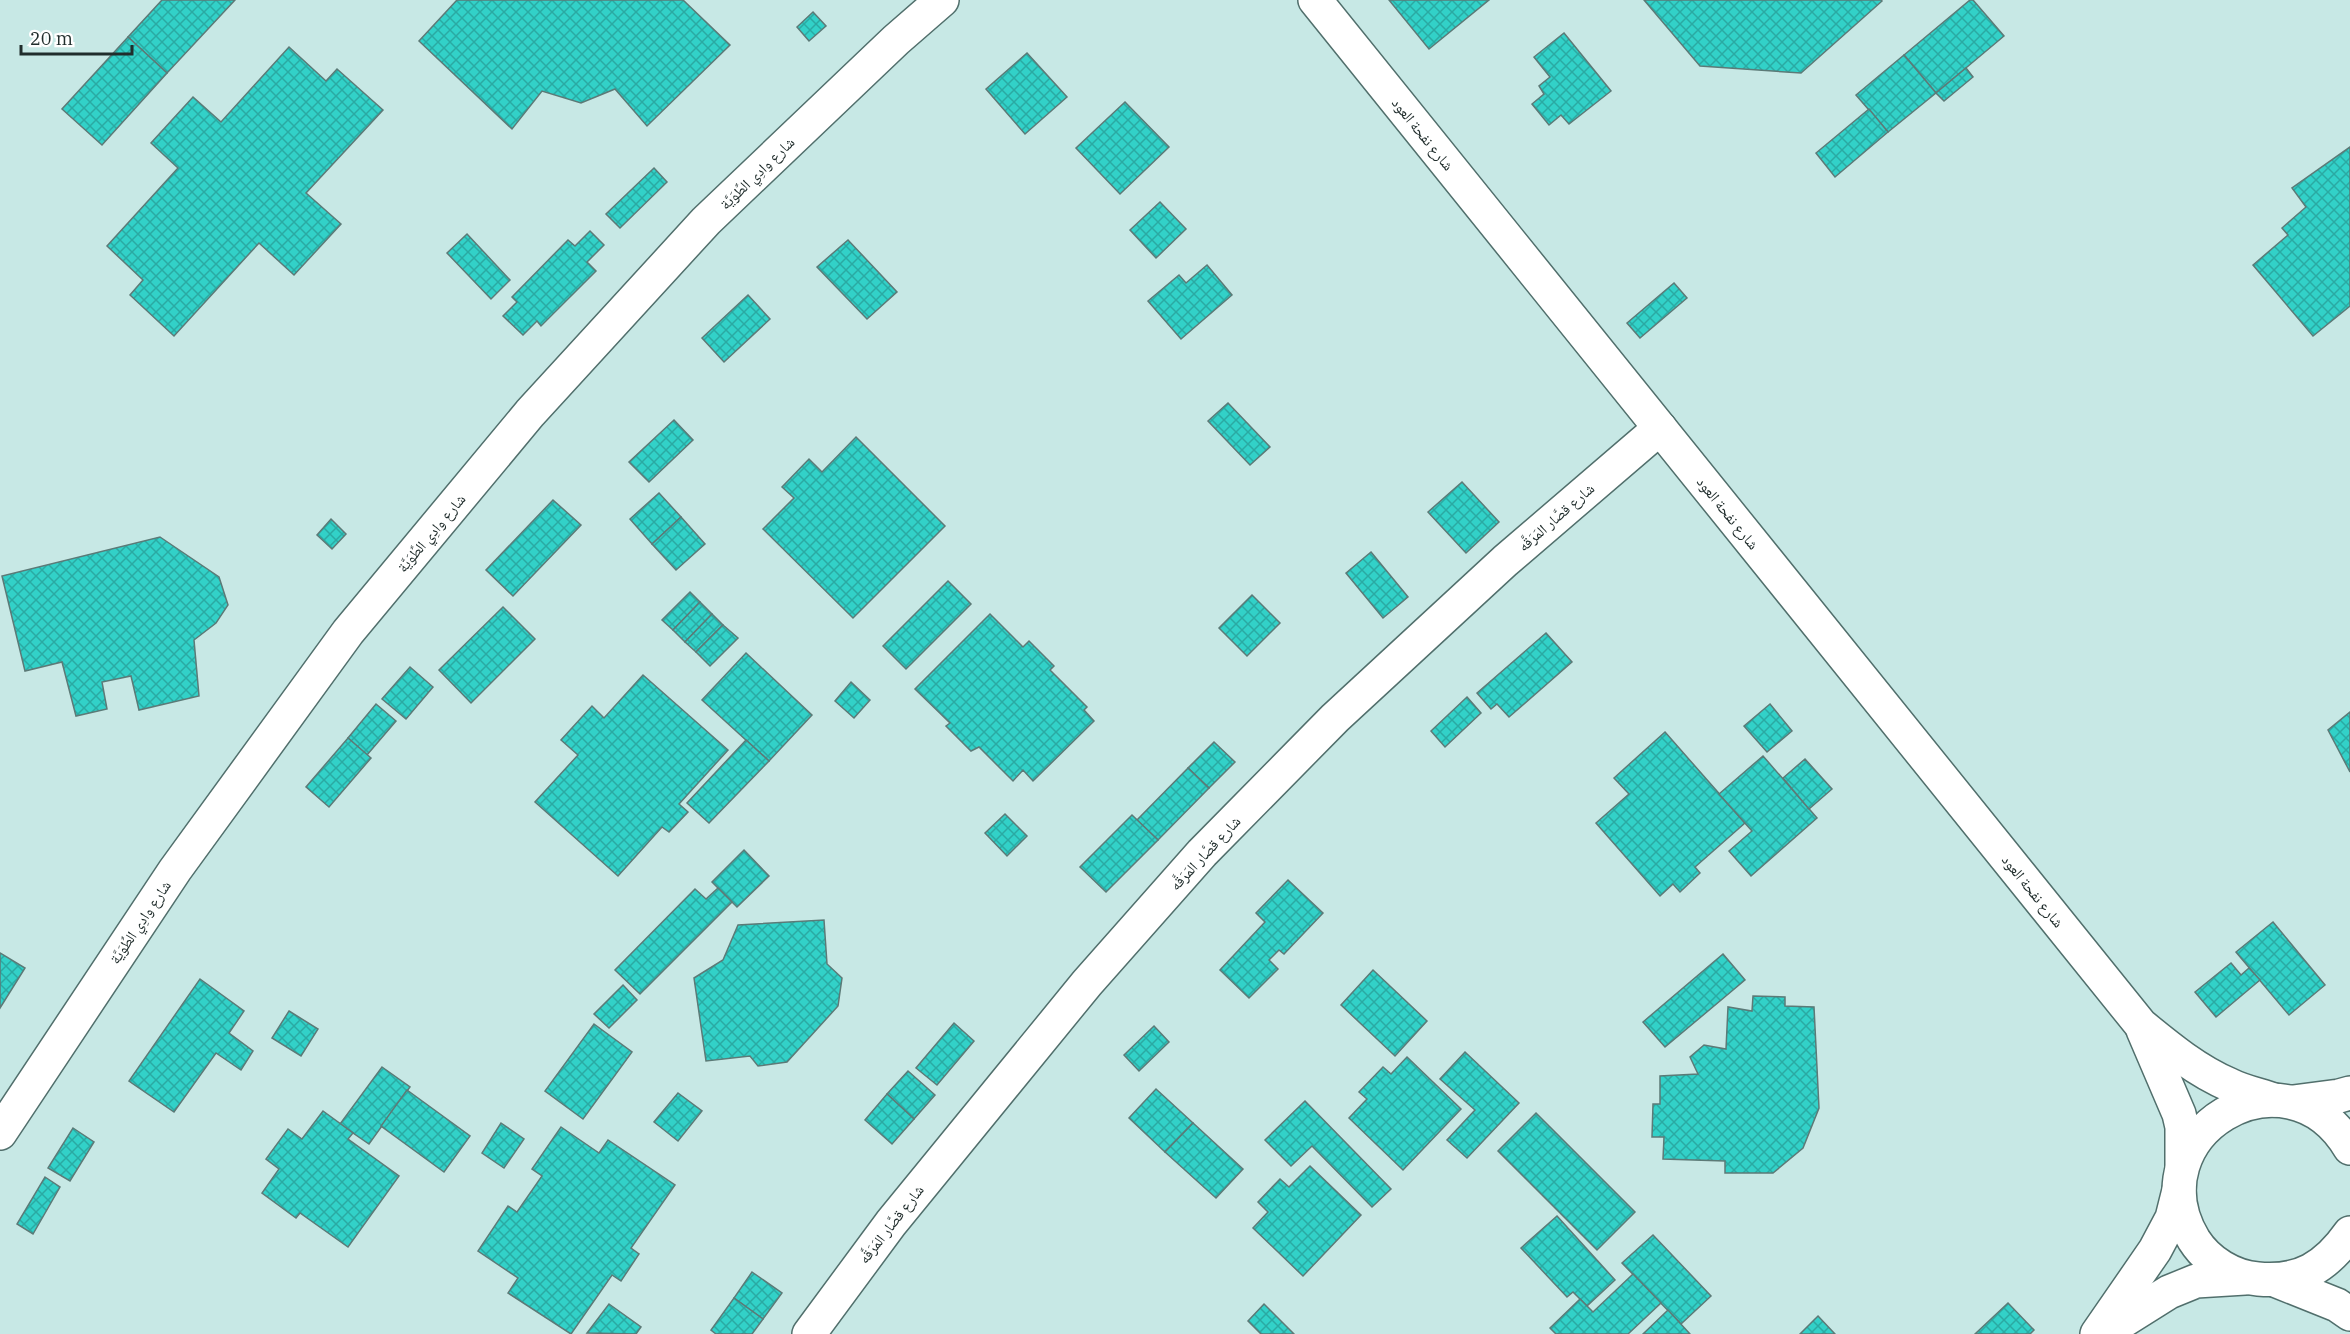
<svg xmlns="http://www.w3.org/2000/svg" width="2350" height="1334" viewBox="0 0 2350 1334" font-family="'IBM Plex Serif','Noto Naskh Arabic',serif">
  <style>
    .building { fill: url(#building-cross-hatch); stroke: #5c7a77; stroke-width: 1.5 }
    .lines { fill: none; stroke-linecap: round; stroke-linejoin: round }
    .minor-casing { stroke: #516f6c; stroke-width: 36 }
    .minor { stroke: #fff; stroke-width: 33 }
    .labels { text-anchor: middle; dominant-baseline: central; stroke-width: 6; stroke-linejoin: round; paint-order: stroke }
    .street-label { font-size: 15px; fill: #202d2c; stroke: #fff }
  </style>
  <defs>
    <pattern id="building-cross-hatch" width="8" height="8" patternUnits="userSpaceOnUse" patternTransform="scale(1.5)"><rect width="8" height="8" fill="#32d1c8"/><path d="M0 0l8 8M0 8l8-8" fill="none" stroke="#2aaaa3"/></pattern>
  </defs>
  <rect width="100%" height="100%" fill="#c7e8e5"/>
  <!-- building -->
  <g class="building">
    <path d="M 162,0 L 235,0 L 167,73 L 128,37 Z"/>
    <path d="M 457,0 L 683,0 L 730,45 L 647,126 L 615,89 L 581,103 L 542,91 L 512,129 L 419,41 Z"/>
    <path d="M 1389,0 L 1489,0 L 1429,49 Z"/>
    <path d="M 1644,0 L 1881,0 L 1882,1 L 1801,73 L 1700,66 Z"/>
    <path d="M 1970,0 L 1973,0 L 2004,36 L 1936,93 L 1904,55 Z"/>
    <path d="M 813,12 L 826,26 L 809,41 L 797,27 Z"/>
    <path d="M 1564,33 L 1611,91 L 1569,124 L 1561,115 L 1549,125 L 1532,104 L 1544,94 L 1539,86 L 1550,77 L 1534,57 Z"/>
    <path d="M 128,37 L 167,73 L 102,145 L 62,109 Z"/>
    <path d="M 289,47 L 326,81 L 337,69 L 383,110 L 306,193 L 341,224 L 294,275 L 259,243 L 174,336 L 130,295 L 143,280 L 107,246 L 178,168 L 151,143 L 193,97 L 221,122 Z"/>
    <path d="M 1027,53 L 1067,97 L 1025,134 L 986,89 Z"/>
    <path d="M 1904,55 L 1936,93 L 1888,132 L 1856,95 Z"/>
    <path d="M 1966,68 L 1973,77 L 1944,101 L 1936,93 Z"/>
    <path d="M 1125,102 L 1169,147 L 1120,194 L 1076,148 Z"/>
    <path d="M 1869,109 L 1888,132 L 1835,177 L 1816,153 Z"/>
    <path d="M 2350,147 L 2350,306 L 2313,336 L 2253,265 L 2288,235 L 2282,228 L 2306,207 L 2292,188 Z"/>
    <path d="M 654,168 L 667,182 L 620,228 L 606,214 Z"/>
    <path d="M 1160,202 L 1186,229 L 1156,258 L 1130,230 Z"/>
    <path d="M 590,231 L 604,245 L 587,262 L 596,271 L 541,326 L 537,321 L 523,335 L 503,316 L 517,302 L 512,297 L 568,240 L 575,246 Z"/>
    <path d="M 467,234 L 510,280 L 491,299 L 447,253 Z"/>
    <path d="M 848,240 L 897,292 L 867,319 L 817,267 Z"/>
    <path d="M 1207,265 L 1232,295 L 1181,339 L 1148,301 L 1179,275 L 1186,283 Z"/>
    <path d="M 1674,283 L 1687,298 L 1640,338 L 1627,323 Z"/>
    <path d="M 748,295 L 770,319 L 724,362 L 702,338 Z"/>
    <path d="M 1228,403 L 1270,447 L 1250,465 L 1208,421 Z"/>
    <path d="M 674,420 L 693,440 L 649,482 L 629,462 Z"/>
    <path d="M 856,437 L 945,526 L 853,618 L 763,529 L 794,498 L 782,487 L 809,459 L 822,472 Z"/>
    <path d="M 1462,482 L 1499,522 L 1466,553 L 1428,512 Z"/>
    <path d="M 659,493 L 681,517 L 652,544 L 630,519 Z"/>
    <path d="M 553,500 L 581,525 L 513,596 L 486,570 Z"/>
    <path d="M 681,517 L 705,544 L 676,570 L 652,544 Z"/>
    <path d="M 331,519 L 346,534 L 332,549 L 317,535 Z"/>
    <path d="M 160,537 L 219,577 L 228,605 L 216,623 L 194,640 L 199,696 L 139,710 L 131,676 L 102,682 L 107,709 L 76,716 L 62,662 L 25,671 L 2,576 Z"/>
    <path d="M 1371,552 L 1408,597 L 1383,618 L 1346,573 Z"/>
    <path d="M 948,581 L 971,604 L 906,669 L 883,646 Z"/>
    <path d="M 690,592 L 700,602 L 673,630 L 662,620 Z"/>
    <path d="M 1252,595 L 1280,623 L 1247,656 L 1219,628 Z"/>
    <path d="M 700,602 L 712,614 L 685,642 L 673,630 Z"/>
    <path d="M 503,607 L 535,639 L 471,703 L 439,670 Z"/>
    <path d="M 712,614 L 723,625 L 696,652 L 685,642 Z"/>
    <path d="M 990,614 L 1023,647 L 1029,641 L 1054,666 L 1050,670 L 1087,707 L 1084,710 L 1094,721 L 1033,781 L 1023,770 L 1013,781 L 979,747 L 971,751 L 946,726 L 950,723 L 915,689 Z"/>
    <path d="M 723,625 L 738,638 L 710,666 L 696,652 Z"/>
    <path d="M 1546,633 L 1572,662 L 1509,717 L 1497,704 L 1491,709 L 1477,693 Z"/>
    <path d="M 746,653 L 812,715 L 769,761 L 702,700 Z"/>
    <path d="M 410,667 L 433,687 L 406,719 L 382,699 Z"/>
    <path d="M 643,675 L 728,750 L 679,804 L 688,812 L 669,832 L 662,827 L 618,876 L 535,802 L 578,755 L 561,740 L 592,706 L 604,718 Z"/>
    <path d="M 851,682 L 870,700 L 854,718 L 835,701 Z"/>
    <path d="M 1467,697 L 1481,713 L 1445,747 L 1431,731 Z"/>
    <path d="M 376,704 L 396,721 L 367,755 L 348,738 Z"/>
    <path d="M 1770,704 L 1792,731 L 1767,752 L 1744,726 Z"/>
    <path d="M 2350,712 L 2350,772 L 2328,730 Z"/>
    <path d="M 1665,732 L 1745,823 L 1695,867 L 1700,873 L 1680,892 L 1673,884 L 1660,896 L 1596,823 L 1629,794 L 1614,778 Z"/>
    <path d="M 348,738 L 371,758 L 329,807 L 306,787 Z"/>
    <path d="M 746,740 L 769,761 L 709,823 L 687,803 Z"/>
    <path d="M 1214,742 L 1235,762 L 1209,788 L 1188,768 Z"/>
    <path d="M 1763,756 L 1817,818 L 1751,876 L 1729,851 L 1752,831 L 1719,794 Z"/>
    <path d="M 1805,759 L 1832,789 L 1809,809 L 1783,778 Z"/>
    <path d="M 1188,768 L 1209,788 L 1158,840 L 1137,820 Z"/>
    <path d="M 1005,814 L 1027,836 L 1007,856 L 985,833 Z"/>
    <path d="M 1132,815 L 1158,840 L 1106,892 L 1080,867 Z"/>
    <path d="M 744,850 L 769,876 L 737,907 L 712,882 Z"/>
    <path d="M 1288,880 L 1323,913 L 1284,954 L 1279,950 L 1269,960 L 1278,969 L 1249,998 L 1220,970 L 1265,922 L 1256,913 Z"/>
    <path d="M 718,888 L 732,902 L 640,994 L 615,970 L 695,889 L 706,899 Z"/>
    <path d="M 824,920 L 827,964 L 842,978 L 838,1006 L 787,1062 L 758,1066 L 750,1056 L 706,1061 L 694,978 L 723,960 L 738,925 Z"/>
    <path d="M 2273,922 L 2325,985 L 2289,1015 L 2236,952 Z"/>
    <path d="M 0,953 L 25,968 L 0,1008 Z"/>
    <path d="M 1723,954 L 1745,980 L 1665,1047 L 1643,1022 Z"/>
    <path d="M 2231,963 L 2241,975 L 2249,968 L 2260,980 L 2216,1017 L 2195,992 Z"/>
    <path d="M 1373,970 L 1427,1021 L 1395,1056 L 1341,1005 Z"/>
    <path d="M 200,979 L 244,1011 L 229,1033 L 253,1051 L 241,1070 L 216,1053 L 174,1112 L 129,1081 Z"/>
    <path d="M 623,985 L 637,1000 L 609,1028 L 594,1014 Z"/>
    <path d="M 1753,996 L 1785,997 L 1785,1006 L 1814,1007 L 1819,1108 L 1803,1148 L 1773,1173 L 1725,1173 L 1725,1161 L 1663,1159 L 1664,1137 L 1652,1137 L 1653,1104 L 1660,1104 L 1660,1076 L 1698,1074 L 1690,1057 L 1704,1045 L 1726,1049 L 1728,1007 L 1752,1011 Z"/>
    <path d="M 289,1011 L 318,1029 L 301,1056 L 272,1038 Z"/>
    <path d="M 954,1023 L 974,1041 L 937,1085 L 916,1068 Z"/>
    <path d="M 594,1024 L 632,1052 L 583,1119 L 545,1091 Z"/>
    <path d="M 1154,1026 L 1169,1042 L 1139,1071 L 1124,1055 Z"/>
    <path d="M 1465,1052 L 1519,1103 L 1467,1158 L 1447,1140 L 1475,1110 L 1440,1079 Z"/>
    <path d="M 1407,1057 L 1461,1109 L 1403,1170 L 1349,1118 L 1367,1099 L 1359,1092 L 1383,1067 L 1391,1074 Z"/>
    <path d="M 382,1067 L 410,1087 L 369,1144 L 340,1124 Z"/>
    <path d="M 908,1071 L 935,1095 L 914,1119 L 887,1094 Z"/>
    <path d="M 1156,1089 L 1193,1123 L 1165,1152 L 1129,1118 Z"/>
    <path d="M 407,1090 L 470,1136 L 444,1172 L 381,1126 Z"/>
    <path d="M 678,1093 L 702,1111 L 678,1141 L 654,1122 Z"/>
    <path d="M 887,1094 L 914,1119 L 892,1144 L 865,1120 Z"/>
    <path d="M 1305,1101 L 1391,1189 L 1372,1207 L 1312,1146 L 1291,1166 L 1265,1140 Z"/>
    <path d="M 323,1111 L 353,1133 L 348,1139 L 399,1176 L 348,1247 L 300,1213 L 296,1218 L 262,1193 L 279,1169 L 266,1159 L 288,1129 L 302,1139 Z"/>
    <path d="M 1536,1113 L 1635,1212 L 1597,1250 L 1498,1151 Z"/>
    <path d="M 501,1123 L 524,1139 L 504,1168 L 482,1153 Z"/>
    <path d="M 1193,1123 L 1243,1169 L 1216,1198 L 1165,1152 Z"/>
    <path d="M 561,1127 L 599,1153 L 608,1140 L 675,1185 L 631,1248 L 639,1254 L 621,1281 L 612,1275 L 571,1334 L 508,1293 L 518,1278 L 478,1251 L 508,1206 L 517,1212 L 542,1176 L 532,1169 Z"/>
    <path d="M 73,1128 L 94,1142 L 70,1181 L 48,1168 Z"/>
    <path d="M 1310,1166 L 1361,1215 L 1303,1276 L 1253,1228 L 1268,1212 L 1258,1202 L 1280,1179 L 1289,1187 Z"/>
    <path d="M 45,1177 L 60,1187 L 33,1234 L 17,1224 Z"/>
    <path d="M 1557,1216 L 1615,1280 L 1587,1306 L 1573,1292 L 1567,1297 L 1521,1248 Z"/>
    <path d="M 1653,1235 L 1711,1296 L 1681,1324 L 1622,1263 Z"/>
    <path d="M 752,1272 L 782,1293 L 763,1319 L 734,1298 Z"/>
    <path d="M 1633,1274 L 1661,1303 L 1628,1334 L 1556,1334 L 1550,1328 L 1580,1299 L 1593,1312 Z"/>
    <path d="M 734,1298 L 763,1319 L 752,1334 L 716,1334 L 711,1330 Z"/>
    <path d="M 2008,1303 L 2034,1330 L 2030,1334 L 1975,1334 Z"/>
    <path d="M 609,1304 L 641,1327 L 636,1334 L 587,1333 Z"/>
    <path d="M 1264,1304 L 1294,1334 L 1261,1334 L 1248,1321 Z"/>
    <path d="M 1668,1310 L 1690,1334 L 1643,1334 Z"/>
    <path d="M 1818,1316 L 1835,1334 L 1800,1334 Z"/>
  </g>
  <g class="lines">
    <!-- minor casing -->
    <g class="minor-casing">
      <g id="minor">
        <path d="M 1315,0 L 2141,1025 C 2169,1048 2197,1071 2230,1085 C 2244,1092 2260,1095 2274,1100"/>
        <path d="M 2143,1030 L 2179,1114 L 2182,1127 L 2182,1166"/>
        <path d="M 2293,1102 L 2339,1096 L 2350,1093"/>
        <path d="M 0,1133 L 175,870 L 348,632 L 530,413 L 706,221 L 896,40 L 942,0"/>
        <path d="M 2350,1148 C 2286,1040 2131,1135 2194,1240 C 2208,1262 2233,1277 2258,1279 C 2300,1283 2326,1267 2350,1233"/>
        <path d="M 2277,1281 L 2337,1305 L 2350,1314"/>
        <path d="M 2107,1331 L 2169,1292 L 2196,1281 L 2245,1278"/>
        <path d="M 809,1334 L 891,1223 L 1087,983 L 1202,853 L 1335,718 L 1505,561 L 1660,428"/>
        <path d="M 2097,1334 L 2155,1250 L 2172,1218 L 2179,1190"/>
      </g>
    </g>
    <!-- minor -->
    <use href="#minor" class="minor"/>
  </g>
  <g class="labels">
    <!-- street labels -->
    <g class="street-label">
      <text transform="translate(1423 134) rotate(51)">شارع نفحة العود</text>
      <text transform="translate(757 173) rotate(-44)">شارع وادِي الطِّوَيَّة</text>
      <text transform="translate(1728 513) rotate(51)">شارع نفحة العود</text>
      <text transform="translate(1556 517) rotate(-41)">شارع قصَّار المَرَقَّه</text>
      <text transform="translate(431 533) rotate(-50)">شارع وادِي الطِّوَيَّة</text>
      <text transform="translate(1205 853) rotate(-47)">شارع قصَّار المَرَقَّه</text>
      <text transform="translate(2033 891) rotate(51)">شارع نفحة العود</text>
      <text transform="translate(140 922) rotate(-56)">شارع وادِي الطِّوَيَّة</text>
      <text transform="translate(891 1224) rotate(-52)">شارع قصَّار المَرَقَّه</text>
    </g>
  </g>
  <!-- scale -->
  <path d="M21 45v9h111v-9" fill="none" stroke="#202d2c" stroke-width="3"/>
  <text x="30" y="45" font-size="18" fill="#202d2c" stroke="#ffffff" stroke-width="4.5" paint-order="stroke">20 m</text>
</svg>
